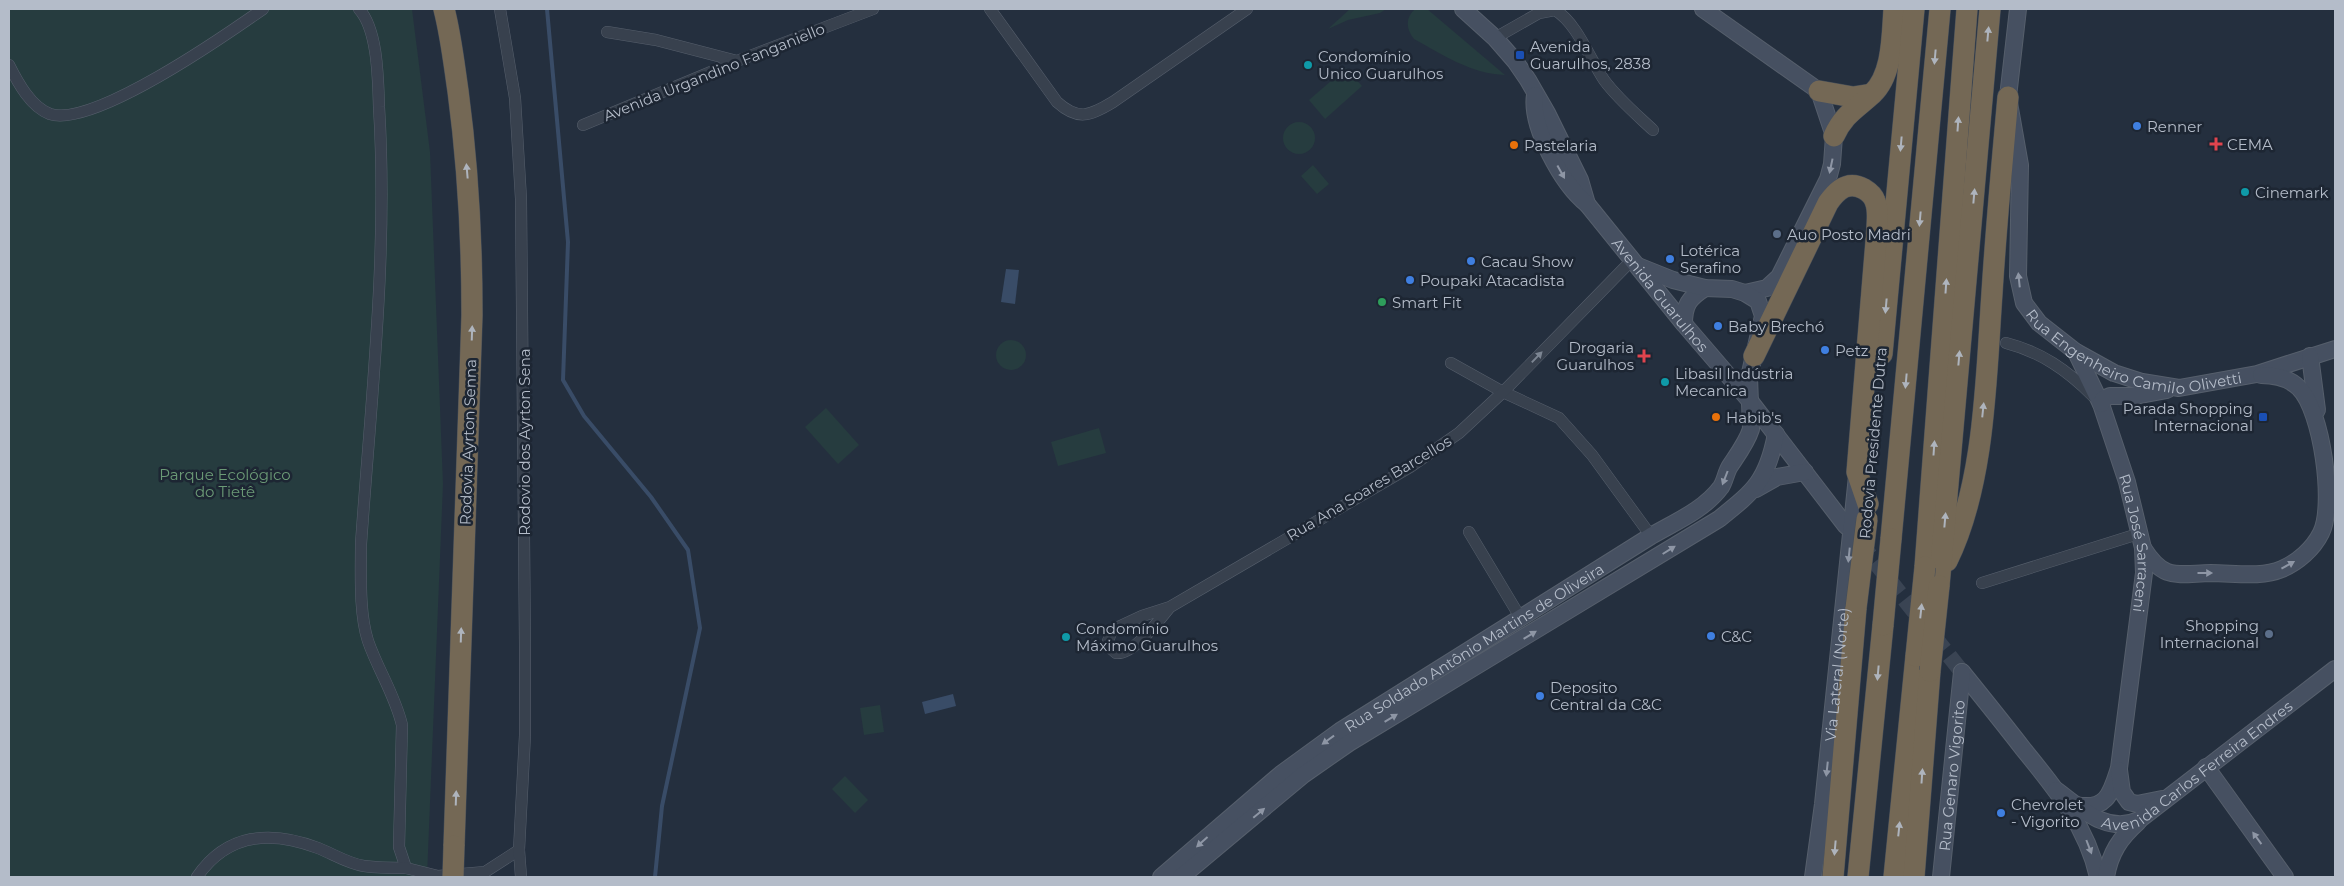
<svg xmlns="http://www.w3.org/2000/svg" width="2344" height="886" viewBox="0 0 2344 886" font-family="Montserrat,sans-serif">
  <style>
    .green { fill: #263c3f }
    .water { fill: #394c67 }
    .lines { fill: none; stroke-linecap: round; stroke-linejoin: round }
    .stream { stroke: #394c67; stroke-width: 4 }
    .secondary-tunnel { stroke: #3a4453; stroke-width: 16; stroke-dasharray: 16 8; stroke-linecap: butt }
    .street-casing { stroke: #565f6c; stroke-width: 12 }
    .secondary-casing { stroke: #565f6c; stroke-width: 18 }
    .highway-casing { stroke: #434c59; stroke-width: 22 }
    .street { stroke: #38414e; stroke-width: 11 }
    .secondary { stroke: #465061; stroke-width: 16 }
    .highway { stroke: #746855; stroke-width: 21 }
    .highway-bridge-casing { stroke: #434c59; stroke-width: 22; stroke-linecap: butt }
    .highway-bridge { stroke: #746855; stroke-width: 21 }
    .oneway { fill: #aeb4bd }
    .oneway2 { fill: #8e96a5 }
    .oneway3 { fill: #7c8592 }
    .transit-dot { fill: #1a4fb4; stroke: #1d2633; stroke-width: 2 }
    .culture-dot { fill: #0f9aa8; stroke: #1d2633; stroke-width: 2 }
    .shop-dot { fill: #3f7fe0; stroke: #1d2633; stroke-width: 2 }
    .health-dot { fill: #e0444e; stroke: #1d2633; stroke-width: 2 }
    .food-dot { fill: #e8710a; stroke: #1d2633; stroke-width: 2 }
    .service-dot { fill: #5c6f8a; stroke: #1d2633; stroke-width: 2 }
    .leisure-dot { fill: #2e9e5b; stroke: #1d2633; stroke-width: 2 }
    .labels { text-anchor: middle; dominant-baseline: central; stroke-width: 5; stroke-linejoin: round; paint-order: stroke }
    .poi-label { font-size: 15px; fill: #b4bcc9; stroke: #1d2633; text-anchor: start }
    .street-label { font-size: 15px; fill: #b4bcc9; stroke: #1d2633 }
    .park-label { font-size: 15px; fill: #6b9a76; stroke: #1d2633 }
  </style>
  <rect width="100%" height="100%" fill="#242f3e"/>
  <!-- green -->
  <g class="green">
    <path d="M 9,9 L 412,9 L 430,152 L 443,484 L 427,877 L 9,877 Z"/>
    <path d="M 1350,9 L 1386,9 L 1380,13 L 1348,20 L 1328,29 Z"/>
    <path d="M 1415,9 L 1427,9 L 1505,75 C 1472,74 1443,55 1414,39 C 1406,29 1405,18 1415,9 Z"/>
    <path d="M 1346,68 L 1362,86 L 1325,119 L 1309,100 Z"/>
    <circle cx="1299" cy="138" r="16"/>
    <path d="M 1313,165 L 1329,184 L 1317,194 L 1301,176 Z"/>
    <circle cx="1011" cy="355" r="15"/>
    <path d="M 826,408 L 859,445 L 838,464 L 805,427 Z"/>
    <path d="M 1099,428 L 1106,453 L 1058,466 L 1051,442 Z"/>
    <path d="M 880,705 L 884,732 L 864,735 L 860,708 Z"/>
    <path d="M 845,776 L 868,800 L 855,813 L 832,789 Z"/>
  </g>
  <!-- water -->
  <g class="water">
    <path d="M 1006,269 L 1019,270 L 1015,304 L 1001,302 Z"/>
    <path d="M 953,694 L 956,706 L 925,714 L 922,702 Z"/>
  </g>
  <g class="lines">
    <!-- stream -->
    <path class="stream" d="M 547,9 L 568,242 L 563,380 L 584,416 L 651,497 L 688,550 L 700,628 L 662,806 L 655,877"/>
    <!-- secondary-tunnel -->
    <path class="secondary-tunnel" d="M 1860,543 L 1962,672"/>
    <!-- street casing -->
    <g class="street-casing">
      <g id="street">
        <path d="M 359,9 C 378,30 378,79 379,107 C 388,253 371,399 361,544 C 361,574 359,613 368,641 C 378,670 395,695 402,725 L 399,847 L 406,868 L 438,876 L 485,872 L 519,850"/>
        <path d="M 500,9 L 515,98 L 521,199 L 525,646 L 525,735 L 519,850 L 521,877"/>
        <path d="M 990,9 L 1057,102 C 1078,121 1090,116 1113,102 L 1247,9"/>
        <path d="M 607,32 L 656,40 L 737,61"/>
        <path d="M 1495,38 L 1539,13 L 1555,10 C 1577,23 1590,59 1604,80 C 1618,99 1636,114 1653,130"/>
        <path d="M 9,65 C 18,83 31,107 50,114 C 93,128 226,35 263,9"/>
        <path d="M 583,125 L 737,61 L 873,9"/>
        <path d="M 2006,343 C 2041,352 2067,370 2093,396"/>
        <path d="M 1451,363 L 1503,392 L 1559,418 L 1592,455 L 1651,536"/>
        <path d="M 1469,532 L 1520,617"/>
        <path d="M 1982,583 L 2141,533"/>
        <path d="M 1170,607 C 1159,620 1134,655 1116,653 L 1109,647 L 1108,641 L 1112,630 L 1142,616 L 1170,607 L 1410,467 L 1459,433 L 1503,392 L 1633,259"/>
        <path d="M 197,877 C 227,833 271,830 318,848 C 333,854 349,864 364,866 C 378,868 393,868 406,868"/>
      </g>
    </g>
    <!-- secondary casing -->
    <g class="secondary-casing">
      <g id="secondary">
        <path d="M 1463,9 L 1495,38 L 1515,61 L 1528,80 L 1547,113 L 1580,180 L 1587,204"/>
        <path d="M 1703,9 L 1819,91 L 1834,136 L 1832,164 L 1828,179 L 1779,277 L 1767,288 L 1745,293"/>
        <path id="s1" d="M 2018,9 L 2008,97 L 2020,165 L 2018,276 L 2024,303 L 2039,323 L 2076,352 L 2114,373 L 2142,382 L 2179,388 L 2257,374 L 2335,349"/>
        <path id="s2" d="M 1535,95 C 1530,126 1562,184 1587,204 L 1684,324 L 1750,401 L 1846,526"/>
        <path d="M 1684,324 C 1684,305 1689,298 1705,288"/>
        <path id="s3" d="M 2076,352 L 2101,404 L 2127,482 L 2143,548 L 2144,573 L 2119,768 C 2111,793 2107,811 2076,805"/>
        <path d="M 2310,356 L 2317,410"/>
        <path d="M 2101,404 L 2103,399 L 2110,396 L 2135,396 L 2167,390"/>
        <path d="M 1756,489 L 1777,477 L 1805,472"/>
        <path d="M 2143,548 C 2164,581 2176,574 2211,573 C 2234,573 2261,578 2282,569 C 2298,562 2313,549 2321,533 C 2335,506 2322,410 2299,388 C 2289,378 2275,375 2261,375"/>
        <path d="M 1962,672 C 1983,698 2004,724 2024,750 C 2056,789 2087,827 2098,877"/>
        <path d="M 2206,767 L 2285,877"/>
        <path d="M 2119,770 L 2122,792 L 2129,802 L 2137,804 L 2162,799"/>
        <path id="s4" d="M 2056,790 C 2081,808 2107,835 2139,820 L 2335,669"/>
        <path id="s5" d="M 1161,877 L 1281,774 L 1340,731 L 1651,536 C 1675,522 1704,510 1721,487 C 1725,481 1726,472 1730,466 C 1738,454 1747,442 1751,429 L 1749,377 L 1763,316 L 1758,301 L 1745,293 L 1732,289 L 1705,288 L 1673,280 L 1638,266"/>
        <path d="M 1181,877 L 1303,775 L 1349,743 L 1719,519 C 1754,491 1767,481 1776,434"/>
        <path id="s6" d="M 1813,877 L 1823,804 L 1857,476"/>
        <path id="s7" d="M 1941,877 L 1962,672"/>
        <path d="M 2106,877 C 2110,853 2120,838 2138,822"/>
      </g>
    </g>
    <!-- highway casing -->
    <g class="highway-casing">
      <g id="highway">
        <path d="M 444,9 C 451,36 454,64 458,91 C 468,166 472,240 472,315 L 454,846"/>
        <path d="M 1819,91 L 1853,97 L 1872,94"/>
        <path d="M 1834,136 C 1844,114 1856,109 1872,94 C 1893,75 1892,35 1894,9"/>
        <path d="M 1882,354 L 1914,9"/>
        <path d="M 1754,356 L 1828,203 C 1837,190 1848,180 1864,189 C 1869,192 1873,195 1875,201 C 1879,210 1877,220 1877,229 L 1857,472 L 1868,504"/>
        <path d="M 1891,539 L 1940,9"/>
        <path d="M 1947,561 C 1985,484 1986,378 1992,293 C 1996,228 2002,163 2008,97"/>
        <path d="M 1925,567 L 1967,9"/>
        <path d="M 1939,586 L 1990,9"/>
        <path d="M 1833,877 L 1856,608"/>
        <path d="M 1858,877 L 1883,625"/>
        <path d="M 1894,877 L 1916,656"/>
        <path d="M 1914,877 L 1930,671"/>
      </g>
    </g>
    <!-- street -->
    <use href="#street" class="street"/>
    <!-- secondary -->
    <use href="#secondary" class="secondary"/>
    <!-- highway -->
    <use href="#highway" class="highway"/>
    <!-- highway-bridge casing -->
    <g class="highway-bridge-casing">
      <g id="highway-bridge">
        <path d="M 1856,608 L 1867,519"/>
        <path d="M 1883,625 L 1891,539"/>
        <path d="M 1916,656 L 1925,567"/>
        <path d="M 1930,671 L 1939,586"/>
        <path d="M 453,877 L 454,846"/>
      </g>
    </g>
    <!-- highway-bridge -->
    <use href="#highway-bridge" class="highway-bridge"/>
  </g>
  <!-- one-way arrows -->
  <defs><path id="oneway-solid" d="M-6-.8H1V-3.2L6.5 0L1 3.2V.8H-6Z" transform="scale(1.25)"/></defs>
  <g class="oneway">
    <use href="#oneway-solid" transform="translate(1988 34) rotate(-85)"/>
    <use href="#oneway-solid" transform="translate(1935 57) rotate(95)"/>
    <use href="#oneway-solid" transform="translate(1958 124) rotate(-86)"/>
    <use href="#oneway-solid" transform="translate(1901 144) rotate(95)"/>
    <use href="#oneway-solid" transform="translate(467 171) rotate(-95)"/>
    <use href="#oneway-solid" transform="translate(1974 196) rotate(-85)"/>
    <use href="#oneway-solid" transform="translate(1920 219) rotate(95)"/>
    <use href="#oneway-solid" transform="translate(1946 286) rotate(-86)"/>
    <use href="#oneway-solid" transform="translate(1886 306) rotate(95)"/>
    <use href="#oneway-solid" transform="translate(472 333) rotate(-88)"/>
    <use href="#oneway-solid" transform="translate(1959 358) rotate(-85)"/>
    <use href="#oneway-solid" transform="translate(1906 381) rotate(95)"/>
    <use href="#oneway-solid" transform="translate(1983 410) rotate(-84)"/>
    <use href="#oneway-solid" transform="translate(1934 448) rotate(-86)"/>
    <use href="#oneway-solid" transform="translate(1945 520) rotate(-85)"/>
    <use href="#oneway-solid" transform="translate(1921 611) rotate(-84)"/>
    <use href="#oneway-solid" transform="translate(461 635) rotate(-88)"/>
    <use href="#oneway-solid" transform="translate(1878 673) rotate(95)"/>
    <use href="#oneway-solid" transform="translate(1922 776) rotate(-86)"/>
    <use href="#oneway-solid" transform="translate(456 798) rotate(-88)"/>
    <use href="#oneway-solid" transform="translate(1899 829) rotate(-84)"/>
    <use href="#oneway-solid" transform="translate(1835 848) rotate(95)"/>
  </g>
  <g class="oneway2">
    <use href="#oneway-solid" transform="translate(1831 166) rotate(102)"/>
    <use href="#oneway-solid" transform="translate(1561 172) rotate(61)"/>
    <use href="#oneway-solid" transform="translate(2019 280) rotate(-96)"/>
    <use href="#oneway-solid" transform="translate(1725 478) rotate(111)"/>
    <use href="#oneway-solid" transform="translate(1669 550) rotate(-32)"/>
    <use href="#oneway-solid" transform="translate(1849 555) rotate(96)"/>
    <use href="#oneway-solid" transform="translate(2288 565) rotate(-29)"/>
    <use href="#oneway-solid" transform="translate(2205 573)"/>
    <use href="#oneway-solid" transform="translate(1530 635) rotate(-31)"/>
    <use href="#oneway-solid" transform="translate(1391 718) rotate(-31)"/>
    <use href="#oneway-solid" transform="translate(1328 740) rotate(144)"/>
    <use href="#oneway-solid" transform="translate(1827 769) rotate(96)"/>
    <use href="#oneway-solid" transform="translate(1259 813) rotate(-40)"/>
    <use href="#oneway-solid" transform="translate(2257 838) rotate(-126)"/>
    <use href="#oneway-solid" transform="translate(1202 842) rotate(138)"/>
    <use href="#oneway-solid" transform="translate(2089 847) rotate(69)"/>
  </g>
  <use class="oneway3" href="#oneway-solid" transform="translate(1537 357) rotate(-46)"/>
  <!-- markers -->
  <g class="transit-dot">
    <rect x="1515" y="50" width="10" height="10" rx="2.5"/>
    <rect x="2258" y="412" width="10" height="10" rx="2.5"/>
  </g>
  <g class="culture-dot">
    <circle cx="1308" cy="65" r="5"/>
    <circle cx="2245" cy="192" r="5"/>
    <circle cx="1665" cy="382" r="5"/>
    <circle cx="1066" cy="637" r="5"/>
  </g>
  <g class="shop-dot">
    <circle cx="2137" cy="126" r="5"/>
    <circle cx="1670" cy="259" r="5"/>
    <circle cx="1471" cy="261" r="5"/>
    <circle cx="1410" cy="280" r="5"/>
    <circle cx="1718" cy="326" r="5"/>
    <circle cx="1825" cy="350" r="5"/>
    <circle cx="1711" cy="636" r="5"/>
    <circle cx="1540" cy="696" r="5"/>
    <circle cx="2001" cy="813" r="5"/>
  </g>
  <g class="health-dot">
    <path d="M2213.5 136.5h5v5h5v5h-5v5h-5v-5h-5v-5h5z"/>
    <path d="M1641.5 348.5h5v5h5v5h-5v5h-5v-5h-5v-5h5z"/>
  </g>
  <g class="food-dot">
    <circle cx="1514" cy="145" r="5"/>
    <circle cx="1716" cy="417" r="5"/>
  </g>
  <g class="service-dot">
    <circle cx="1777" cy="234" r="5"/>
    <circle cx="2269" cy="634" r="5"/>
  </g>
  <circle class="leisure-dot" cx="1382" cy="302" r="5"/>
  <g class="labels">
    <!-- poi labels -->
    <g class="poi-label">
      <text x="1530" y="46">Avenida<tspan x="1530" dy="17">Guarulhos, 2838</tspan></text>
      <text x="1318" y="56">Condomínio<tspan x="1318" dy="17">Unico Guarulhos</tspan></text>
      <text x="2147" y="126">Renner</text>
      <text x="2227" y="144">CEMA</text>
      <text x="1524" y="145">Pastelaria</text>
      <text x="2255" y="192">Cinemark</text>
      <text x="1787" y="234">Auo Posto Madri</text>
      <text x="1680" y="250">Lotérica<tspan x="1680" dy="17">Serafino</tspan></text>
      <text x="1481" y="261">Cacau Show</text>
      <text x="1420" y="280">Poupaki Atacadista</text>
      <text x="1392" y="302">Smart Fit</text>
      <text x="1728" y="326">Baby Brechó</text>
      <text x="1634" y="347" text-anchor="end">Drogaria<tspan x="1634" dy="17">Guarulhos</tspan></text>
      <text x="1835" y="350">Petz</text>
      <text x="1675" y="373">Libasil Indústria<tspan x="1675" dy="17">Mecanica</tspan></text>
      <text x="2253" y="408" text-anchor="end">Parada Shopping<tspan x="2253" dy="17">Internacional</tspan></text>
      <text x="1726" y="417">Habib's</text>
      <text x="2259" y="625" text-anchor="end">Shopping<tspan x="2259" dy="17">Internacional</tspan></text>
      <text x="1076" y="628">Condomínio<tspan x="1076" dy="17">Máximo Guarulhos</tspan></text>
      <text x="1721" y="636">C&amp;C</text>
      <text x="1550" y="687">Deposito<tspan x="1550" dy="17">Central da C&amp;C</tspan></text>
      <text x="2011" y="804">Chevrolet<tspan x="2011" dy="17">- Vigorito</tspan></text>
    </g>
    <!-- street labels -->
    <g class="street-label">
      <text transform="translate(714 72) rotate(-22)">Avenida Urgandino Fanganiello</text>
      <text stroke="none"><textPath href="#s2" startOffset="241">Avenida Guarulhos</textPath></text>
      <text stroke="none"><textPath href="#s1" startOffset="424">Rua Engenheiro Camilo Olivetti</textPath></text>
      <text transform="translate(468 442) rotate(-88)">Rodovia Ayrton Senna</text>
      <text transform="translate(524 442) rotate(-90)">Rodovio dos Ayrton Sena</text>
      <text transform="translate(1873 443) rotate(-85)">Rodovia Presidente Dutra</text>
      <text transform="translate(1369 488) rotate(-31)">Rua Ana Soares Barcellos</text>
      <text stroke="none"><textPath href="#s3" startOffset="202">Rua José Sarraceni</textPath></text>
      <text stroke="none"><textPath href="#s5" startOffset="389">Rua Soldado Antônio Martins de Oliveira</textPath></text>
      <text stroke="none"><textPath href="#s6" startOffset="204">Via Lateral (Norte)</textPath></text>
      <text stroke="none"><textPath href="#s4" startOffset="170">Avenida Carlos Ferreira Endres</textPath></text>
      <text stroke="none"><textPath href="#s7" startOffset="102">Rua Genaro Vigorito</textPath></text>
    </g>
    <!-- park labels -->
    <g class="park-label">
      <text x="225" y="474">Parque Ecológico<tspan x="225" dy="17">do Tietê</tspan></text>
    </g>
  </g>
  <!-- border -->
  <rect width="2344" height="886" fill="none" stroke="#b4bcc9" stroke-width="20"/>
</svg>
